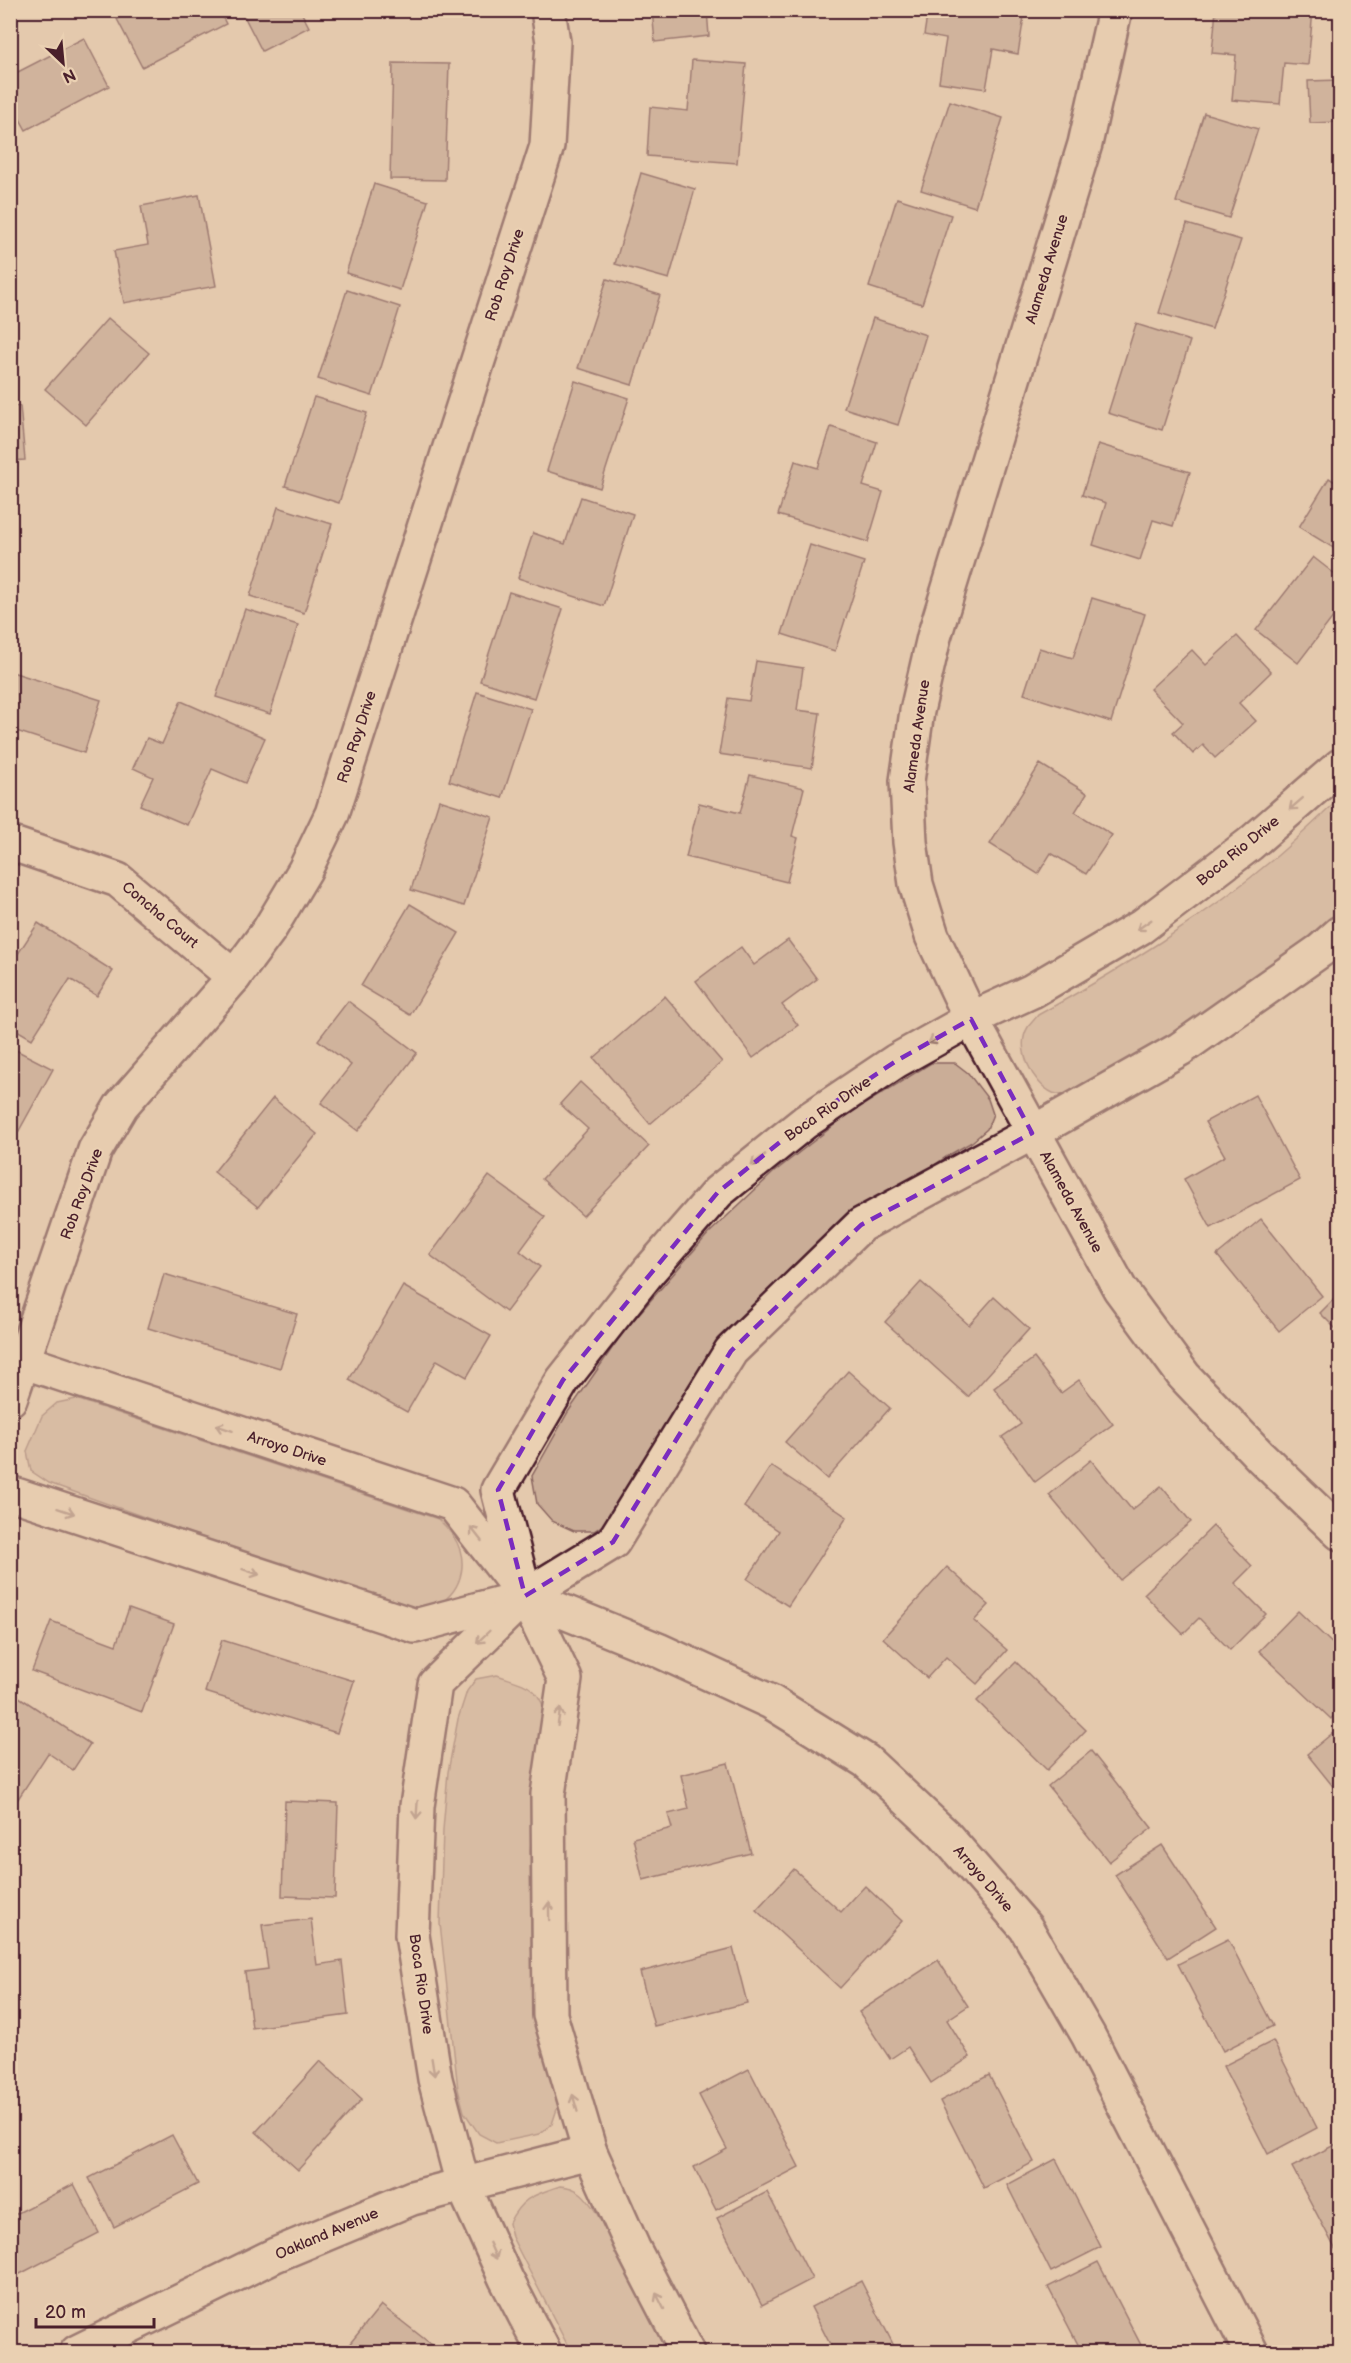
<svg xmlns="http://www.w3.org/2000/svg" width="1351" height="2363" viewBox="0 0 1351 2363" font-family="'Balsamiq Sans',sans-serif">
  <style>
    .green { fill: #caad97; stroke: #8a6661; stroke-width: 1.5 }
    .building { fill: #b99a88; stroke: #4a1f2b; stroke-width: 1.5 }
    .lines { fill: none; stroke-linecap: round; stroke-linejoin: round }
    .street-casing { stroke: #4a1f2b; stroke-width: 38 }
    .street { stroke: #ead0b2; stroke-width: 33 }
    .oneway { stroke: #9a786e }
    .marked { fill: none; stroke: #7b2cbf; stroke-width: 4.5; stroke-dasharray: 12 8; stroke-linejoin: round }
    .labels { text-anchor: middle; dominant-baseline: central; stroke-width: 4.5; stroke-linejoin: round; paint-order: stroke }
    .street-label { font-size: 15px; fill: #4a1f2b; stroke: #ead0b2 }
  </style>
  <rect width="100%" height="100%" fill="#e4c9ad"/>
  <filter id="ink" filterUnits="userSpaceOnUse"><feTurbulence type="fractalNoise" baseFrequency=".0167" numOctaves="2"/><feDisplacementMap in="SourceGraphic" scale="12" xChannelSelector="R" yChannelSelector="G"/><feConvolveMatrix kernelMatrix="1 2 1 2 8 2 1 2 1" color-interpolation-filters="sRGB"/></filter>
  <g filter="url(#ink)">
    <!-- green -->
    <g class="green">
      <path d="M 1338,800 L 1340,800 L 1340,913 L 1242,994 L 1072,1095 C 1066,1094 1058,1095 1053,1093 C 1032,1083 1015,1048 1028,1027 C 1031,1023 1035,1019 1038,1015 C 1121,969 1204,918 1277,856 C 1298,838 1318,819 1338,800 Z"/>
      <path d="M 931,1063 L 955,1063 L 968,1073 L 988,1099 L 993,1114 L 987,1129 L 972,1142 L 949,1155 L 840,1231 L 758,1306 L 687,1391 L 626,1491 L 613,1518 L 594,1531 L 574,1531 L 552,1521 L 537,1504 L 532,1476 L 568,1412 L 624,1331 L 708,1234 L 774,1172 L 847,1115 Z"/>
      <path d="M 76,1399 L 438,1519 C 448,1528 456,1537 460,1550 C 469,1579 448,1610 417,1609 C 409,1609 401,1607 394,1606 L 49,1483 L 31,1471 L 27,1451 L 42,1416 L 57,1403 Z"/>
      <path d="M 497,1675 C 529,1686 539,1685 548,1721 L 530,1850 L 531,1946 L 544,2051 L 558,2106 L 552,2124 L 539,2134 L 496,2143 L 479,2134 L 464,2112 L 458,2089 L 440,1923 L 443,1830 L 448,1772 L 458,1719 L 467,1691 L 476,1679 Z"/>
      <path d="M 560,2186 C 579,2187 586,2197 596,2212 L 669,2352 L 571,2352 L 512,2237 L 509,2223 C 522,2197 534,2195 560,2186 Z"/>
    </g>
    <!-- building -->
    <g class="building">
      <path d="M 133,10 L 219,10 L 226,24 L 142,67 L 117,19 Z"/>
      <path d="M 241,10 L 300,10 L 309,27 L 262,51 Z"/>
      <path d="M 652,10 L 707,10 L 709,36 L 655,42 Z"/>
      <path d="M 928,10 L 1025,10 L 1018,54 L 993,49 L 986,89 L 939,82 L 946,39 L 924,35 Z"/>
      <path d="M 1216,10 L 1313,10 L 1308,65 L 1284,63 L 1280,104 L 1232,100 L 1236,55 L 1212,53 Z"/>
      <path d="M 84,38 L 109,86 L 26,130 L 10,101 L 10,76 Z"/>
      <path d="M 692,60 L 746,64 L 737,163 L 647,156 L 650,107 L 688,111 Z"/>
      <path d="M 393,63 L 449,64 L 445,180 L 390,179 Z"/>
      <path d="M 1340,80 L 1340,122 L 1310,123 L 1308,81 Z"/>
      <path d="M 950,101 L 1003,118 L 975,207 L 921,190 Z"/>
      <path d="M 1204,113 L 1258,129 L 1229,218 L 1176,202 Z"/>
      <path d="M 641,173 L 695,189 L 669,279 L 615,264 Z"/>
      <path d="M 374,184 L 428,201 L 400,290 L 346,273 Z"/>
      <path d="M 199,195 L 216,286 L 124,303 L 114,251 L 148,245 L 141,206 Z"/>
      <path d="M 897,198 L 951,215 L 922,304 L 869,287 Z"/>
      <path d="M 1187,224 L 1241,240 L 1212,329 L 1159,313 Z"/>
      <path d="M 607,279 L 660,295 L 632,385 L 578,368 Z"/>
      <path d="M 347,290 L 400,307 L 372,396 L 318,379 Z"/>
      <path d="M 108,318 L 149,353 L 86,425 L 45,389 Z"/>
      <path d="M 873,318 L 926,335 L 898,425 L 844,408 Z"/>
      <path d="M 1136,324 L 1190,341 L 1162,430 L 1108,413 Z"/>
      <path d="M 575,381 L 629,398 L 600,488 L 547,471 Z"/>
      <path d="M 314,397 L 367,413 L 339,503 L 285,486 Z"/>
      <path d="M 20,406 L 25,460 L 10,461 L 10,407 Z"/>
      <path d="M 831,427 L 877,442 L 863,486 L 883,492 L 868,542 L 778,515 L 795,461 L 818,468 Z"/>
      <path d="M 1098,444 L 1190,472 L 1173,526 L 1153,520 L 1140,560 L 1093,545 L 1106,503 L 1082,495 Z"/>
      <path d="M 1329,478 L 1340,485 L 1340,552 L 1299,527 Z"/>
      <path d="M 581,497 L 633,514 L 604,606 L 518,578 L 533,533 L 565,544 Z"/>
      <path d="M 278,507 L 332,524 L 304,613 L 250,596 Z"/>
      <path d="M 810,545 L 864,562 L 835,651 L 782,634 Z"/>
      <path d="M 1313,557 L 1340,578 L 1340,608 L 1298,663 L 1256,630 Z"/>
      <path d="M 509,592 L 563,609 L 534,698 L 480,681 Z"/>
      <path d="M 1092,598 L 1145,614 L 1111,722 L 1024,694 L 1039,648 L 1073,658 Z"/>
      <path d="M 245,609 L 298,625 L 270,714 L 216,697 Z"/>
      <path d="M 1237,636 L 1271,672 L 1239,703 L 1256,721 L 1215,758 L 1203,745 L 1193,754 L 1173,732 L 1183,723 L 1150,689 L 1192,650 L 1206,665 Z"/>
      <path d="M 756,661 L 803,668 L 797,710 L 820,713 L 812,768 L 719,754 L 728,698 L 749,701 Z"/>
      <path d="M 12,672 L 101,700 L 84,753 L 10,729 Z"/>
      <path d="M 477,692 L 531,709 L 502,798 L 449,781 Z"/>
      <path d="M 181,701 L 265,738 L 245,783 L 212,769 L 187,825 L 140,805 L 153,777 L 133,768 L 147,738 L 162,744 Z"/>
      <path d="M 1040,764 L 1087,793 L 1075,812 L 1112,835 L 1086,874 L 1051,853 L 1038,874 L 990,844 Z"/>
      <path d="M 750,775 L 804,788 L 792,836 L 798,838 L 787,882 L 686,857 L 699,803 L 740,813 Z"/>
      <path d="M 439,800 L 493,817 L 464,906 L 411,890 Z"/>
      <path d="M 410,904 L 459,933 L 410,1015 L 361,986 Z"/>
      <path d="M 38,923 L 113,971 L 97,996 L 70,979 L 32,1039 L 10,1026 L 10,966 Z"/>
      <path d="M 788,940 L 817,979 L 782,1005 L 798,1025 L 753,1058 L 696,981 L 741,947 L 754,965 Z"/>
      <path d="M 665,996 L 722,1062 L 650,1124 L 594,1058 Z"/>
      <path d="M 348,1001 L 417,1053 L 358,1131 L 321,1103 L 351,1065 L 318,1040 Z"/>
      <path d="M 10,1047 L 53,1069 L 10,1147 Z"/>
      <path d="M 580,1082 L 649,1146 L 583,1216 L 542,1179 L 588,1129 L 560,1104 Z"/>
      <path d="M 1255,1095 L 1300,1180 L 1211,1228 L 1184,1179 L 1225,1156 L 1205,1122 Z"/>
      <path d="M 273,1098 L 317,1134 L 258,1207 L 214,1172 Z"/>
      <path d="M 489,1176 L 545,1217 L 520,1251 L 540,1267 L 506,1312 L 430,1255 Z"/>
      <path d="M 1261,1219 L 1322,1296 L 1279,1331 L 1217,1255 Z"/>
      <path d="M 164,1274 L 297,1314 L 280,1368 L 148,1328 Z"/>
      <path d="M 921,1282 L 969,1325 L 994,1297 L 1029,1329 L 968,1397 L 885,1322 Z"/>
      <path d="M 403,1286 L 491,1336 L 467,1377 L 437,1360 L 407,1412 L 349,1380 Z"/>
      <path d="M 1340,1293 L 1340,1333 L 1320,1313 Z"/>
      <path d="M 1034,1358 L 1061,1393 L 1079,1380 L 1113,1424 L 1035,1482 L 1002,1437 L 1021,1424 L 994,1388 Z"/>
      <path d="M 848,1371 L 890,1408 L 827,1479 L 785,1442 Z"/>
      <path d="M 1091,1460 L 1132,1510 L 1161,1486 L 1191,1522 L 1120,1580 L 1049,1495 Z"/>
      <path d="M 771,1466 L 847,1517 L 788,1606 L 747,1579 L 779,1531 L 744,1507 Z"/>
      <path d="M 1213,1526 L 1252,1566 L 1235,1583 L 1266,1614 L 1230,1650 L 1199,1618 L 1183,1634 L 1144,1594 Z"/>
      <path d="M 947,1567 L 989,1605 L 974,1621 L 1007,1650 L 977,1684 L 946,1657 L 927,1678 L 883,1638 Z"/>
      <path d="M 129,1608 L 174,1624 L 142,1712 L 32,1671 L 51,1621 L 116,1645 Z"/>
      <path d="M 1298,1611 L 1340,1651 L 1340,1708 L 1331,1719 L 1259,1651 Z"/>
      <path d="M 222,1640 L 354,1681 L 337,1733 L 205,1692 Z"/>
      <path d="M 1016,1662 L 1086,1730 L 1047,1770 L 977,1701 Z"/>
      <path d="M 16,1695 L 90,1744 L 73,1770 L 48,1753 L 12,1808 L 10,1704 Z"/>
      <path d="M 1340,1727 L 1340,1795 L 1307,1754 Z"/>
      <path d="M 1091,1751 L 1152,1828 L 1109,1862 L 1048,1786 Z"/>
      <path d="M 728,1763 L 751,1853 L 643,1880 L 633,1838 L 672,1828 L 668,1814 L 689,1809 L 681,1775 Z"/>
      <path d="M 285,1801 L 338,1803 L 335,1898 L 282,1896 Z"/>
      <path d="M 1162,1845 L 1216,1927 L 1168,1958 L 1115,1875 Z"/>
      <path d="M 794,1869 L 841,1912 L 865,1886 L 902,1921 L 840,1988 L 756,1910 Z"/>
      <path d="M 311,1919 L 317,1965 L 342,1961 L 348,2015 L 252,2028 L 245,1972 L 268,1969 L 262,1925 Z"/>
      <path d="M 1228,1939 L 1273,2026 L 1223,2051 L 1178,1964 Z"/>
      <path d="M 733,1948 L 747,2003 L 654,2026 L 640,1972 Z"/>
      <path d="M 938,1960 L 968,2006 L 947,2020 L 970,2057 L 931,2083 L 908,2047 L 890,2059 L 859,2012 Z"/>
      <path d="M 1273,2041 L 1317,2128 L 1268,2154 L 1223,2066 Z"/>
      <path d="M 320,2061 L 362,2099 L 298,2170 L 256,2132 Z"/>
      <path d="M 749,2069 L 799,2167 L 716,2210 L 694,2167 L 727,2149 L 699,2095 Z"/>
      <path d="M 989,2075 L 1034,2162 L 984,2188 L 940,2101 Z"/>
      <path d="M 172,2135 L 198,2184 L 114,2227 L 89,2178 Z"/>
      <path d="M 1340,2142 L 1340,2252 L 1338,2254 L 1292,2167 Z"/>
      <path d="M 1056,2159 L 1101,2247 L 1051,2272 L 1007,2185 Z"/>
      <path d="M 74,2184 L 99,2233 L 16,2276 L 10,2266 L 10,2217 Z"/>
      <path d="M 767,2192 L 812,2279 L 762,2305 L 717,2218 Z"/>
      <path d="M 1098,2262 L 1143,2349 L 1137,2352 L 1082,2352 L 1048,2287 Z"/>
      <path d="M 1340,2265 L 1340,2278 L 1335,2268 Z"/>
      <path d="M 861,2281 L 897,2352 L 834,2352 L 811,2307 Z"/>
      <path d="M 381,2305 L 441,2352 L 343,2352 Z"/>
    </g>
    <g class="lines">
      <!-- street casing -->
      <g class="street-casing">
        <g id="street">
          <path d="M 1115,10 L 1085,144 L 934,637 L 917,711 L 907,781 L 910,842 L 916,884 L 932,936 L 971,1019 L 1120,1289 L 1184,1376 L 1260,1456 L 1340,1533"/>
          <path d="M 10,843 L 118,880 L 234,977"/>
          <path d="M 10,1357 L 453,1504 L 525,1596 L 658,1650 L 771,1702 L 866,1761 L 944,1834 L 1026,1928 L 1088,2035 L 1251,2352"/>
          <path d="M 10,1399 L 95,1150 L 121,1106 L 234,977 L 269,930 L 305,870 L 332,814 L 547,146 L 553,42 L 548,10"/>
          <path d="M 10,1493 L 415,1626 L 524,1597"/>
          <path d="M 522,1583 L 498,1490 L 563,1380 L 649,1271 L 718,1192 L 805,1122 L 896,1061 L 971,1019 L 1032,991 L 1141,927 L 1250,844 L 1340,766"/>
          <path d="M 525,1596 L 435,1684 L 417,1806 L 412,1935 L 435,2079 L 463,2185 L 506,2279 L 544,2352"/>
          <path d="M 77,2352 L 275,2255 L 412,2198 L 590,2152"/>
          <path d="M 687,2352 L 633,2248 L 590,2152 L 550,2015 L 548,1794 L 565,1679 L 525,1596 L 613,1542 L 731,1351 L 861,1225 L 1032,1133 L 1180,1049 L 1321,950 L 1340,933"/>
        </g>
      </g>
      <!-- street -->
      <use href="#street" class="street"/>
    </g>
    <!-- one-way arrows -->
    <defs><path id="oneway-shaft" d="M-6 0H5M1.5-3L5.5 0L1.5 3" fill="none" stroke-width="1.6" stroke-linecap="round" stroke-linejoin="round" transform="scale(1.5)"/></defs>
    <g class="oneway">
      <use href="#oneway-shaft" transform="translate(1296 804) rotate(139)"/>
      <use href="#oneway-shaft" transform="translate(1144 925) rotate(145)"/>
      <use href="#oneway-shaft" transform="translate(936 1039) rotate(151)"/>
      <use href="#oneway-shaft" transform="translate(758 1160) rotate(141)"/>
      <use href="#oneway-shaft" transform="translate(224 1428) rotate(-162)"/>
      <use href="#oneway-shaft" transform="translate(66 1511) rotate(18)"/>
      <use href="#oneway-shaft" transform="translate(476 1534) rotate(-128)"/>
      <use href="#oneway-shaft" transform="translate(251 1572) rotate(18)"/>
      <use href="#oneway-shaft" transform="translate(483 1637) rotate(136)"/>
      <use href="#oneway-shaft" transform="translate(559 1717) rotate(-81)"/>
      <use href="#oneway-shaft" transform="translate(417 1810) rotate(94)"/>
      <use href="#oneway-shaft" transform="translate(549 1911) rotate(-91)"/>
      <use href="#oneway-shaft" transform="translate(433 2067) rotate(81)"/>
      <use href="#oneway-shaft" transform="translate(575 2103) rotate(-106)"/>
      <use href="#oneway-shaft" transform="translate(493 2251) rotate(66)"/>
      <use href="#oneway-shaft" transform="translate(660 2301) rotate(-117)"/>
    </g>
  </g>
  <!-- marked area -->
  <path d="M0 0H1351V2363H0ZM 971,1019 L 1032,1133 L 861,1225 L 731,1351 L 613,1542 L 525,1596 L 498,1490 L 563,1380 L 718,1192 L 805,1122 L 896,1061 Z" fill="#e4c9ad" fill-opacity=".55" fill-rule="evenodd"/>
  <path class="marked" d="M 971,1019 L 1032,1133 L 861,1225 L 731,1351 L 613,1542 L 525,1596 L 498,1490 L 563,1380 L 718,1192 L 805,1122 L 896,1061 Z"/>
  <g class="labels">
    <!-- street labels -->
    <g class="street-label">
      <text transform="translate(1047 269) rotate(-73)">Alameda Avenue</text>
      <text transform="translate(505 275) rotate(-72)">Rob Roy Drive</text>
      <text transform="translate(917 736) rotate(-82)">Alameda Avenue</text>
      <text transform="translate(357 737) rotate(-72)">Rob Roy Drive</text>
      <text transform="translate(1238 851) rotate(-39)">Boca Rio Drive</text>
      <text transform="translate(160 915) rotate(40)">Concha Court</text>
      <text transform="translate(828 1109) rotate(-35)">Boca Rio Drive</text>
      <text transform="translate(82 1194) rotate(-70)">Rob Roy Drive</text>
      <text transform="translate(1071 1202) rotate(61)">Alameda Avenue</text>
      <text transform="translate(287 1449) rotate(18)">Arroyo Drive</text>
      <text transform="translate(983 1879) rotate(49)">Arroyo Drive</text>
      <text transform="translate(421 1984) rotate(82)">Boca Rio Drive</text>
      <text transform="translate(327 2234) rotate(-23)">Oakland Avenue</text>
    </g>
  </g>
  <!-- margin -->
  <rect width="1351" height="2363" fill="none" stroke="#ead0b2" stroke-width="36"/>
  <rect x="18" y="18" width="1315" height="2327" fill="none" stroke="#4a1f2b" stroke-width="2" filter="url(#ink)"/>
  <!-- north arrow -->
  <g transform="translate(63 63) rotate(154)" stroke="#ead0b2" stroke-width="4.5" paint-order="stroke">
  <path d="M0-4.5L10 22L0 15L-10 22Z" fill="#4a1f2b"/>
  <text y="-9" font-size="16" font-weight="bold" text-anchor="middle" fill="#4a1f2b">N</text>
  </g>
  <!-- scale -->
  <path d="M36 2318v9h118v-9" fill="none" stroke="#4a1f2b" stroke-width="3"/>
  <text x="45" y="2318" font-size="18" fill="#4a1f2b" stroke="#ead0b2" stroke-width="4.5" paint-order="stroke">20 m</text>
</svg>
